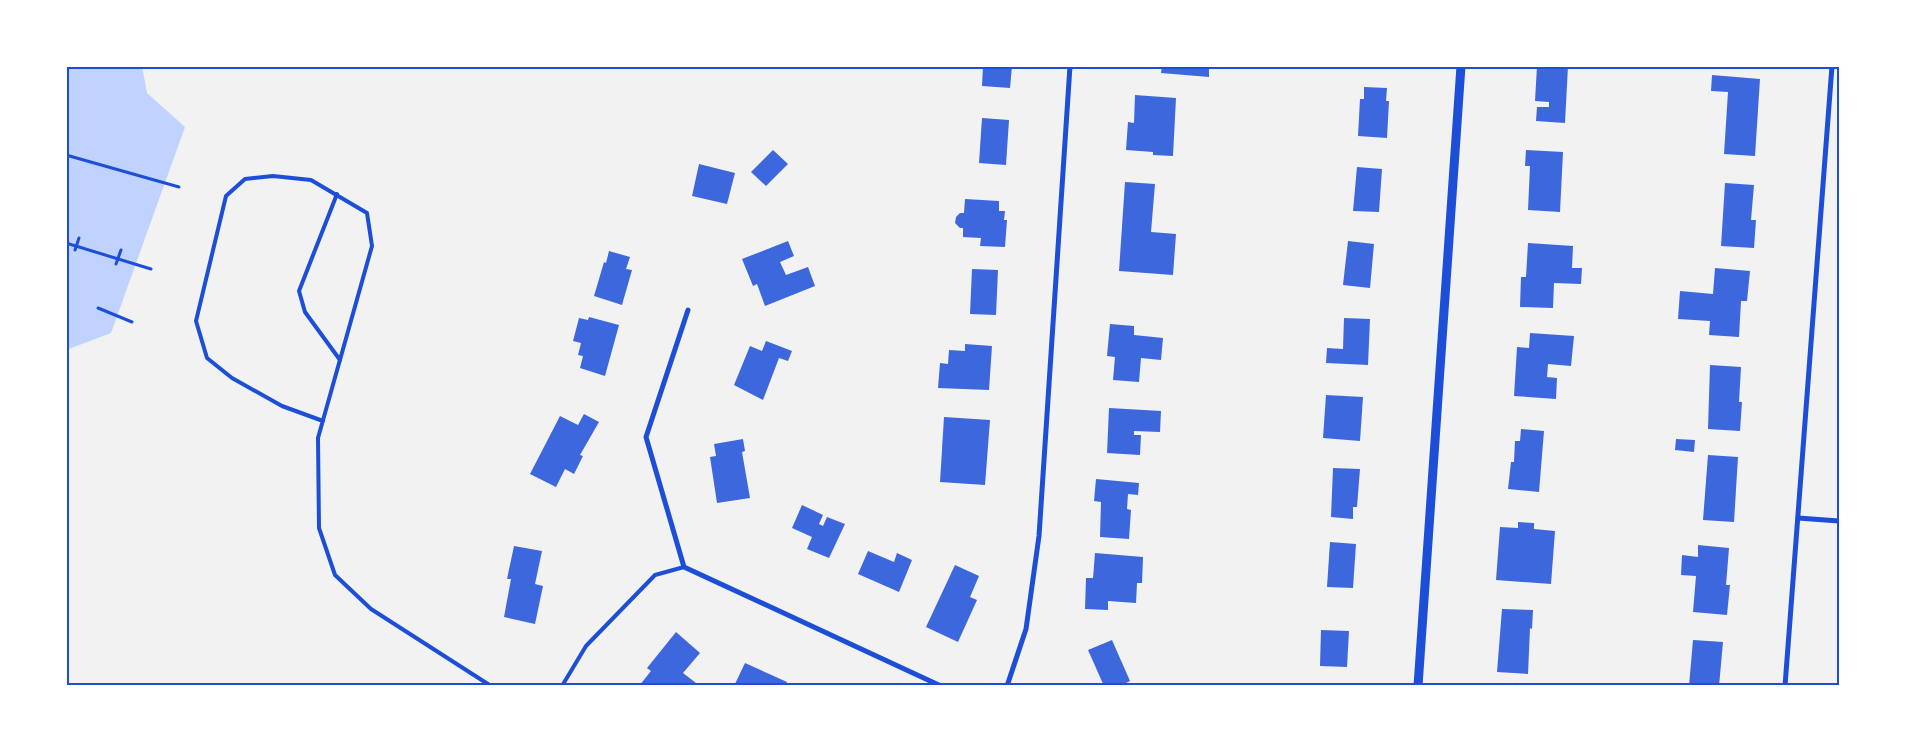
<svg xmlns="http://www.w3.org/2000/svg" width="1905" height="752" viewBox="0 0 1905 752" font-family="Karla,sans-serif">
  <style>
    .water { fill: #bfd3fe }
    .building { fill: #3d67dc }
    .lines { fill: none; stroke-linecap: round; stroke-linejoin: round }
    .path { stroke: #1d4ed8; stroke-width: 3 }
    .service { stroke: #1d4ed8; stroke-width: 4 }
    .minor { stroke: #1d4ed8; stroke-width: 5 }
    .tertiary { stroke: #1d4ed8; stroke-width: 9 }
    .neatline { fill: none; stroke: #1d4ed8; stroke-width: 2 }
  </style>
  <rect width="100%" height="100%" fill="#f2f2f2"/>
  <!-- water -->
  <path class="water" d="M 66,66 L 142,66 L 147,93 L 185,127 L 111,333 L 66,350 Z"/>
  <!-- building -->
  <g class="building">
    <path d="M 983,66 L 1012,66 L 1010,88 L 982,86 Z"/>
    <path d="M 1162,66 L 1209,66 L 1209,77 L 1161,73 Z"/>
    <path d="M 1537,66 L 1568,66 L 1565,123 L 1536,121 L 1537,107 L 1549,107 L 1549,102 L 1535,101 Z"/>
    <path d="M 1712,75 L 1760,79 L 1755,156 L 1724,154 L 1728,92 L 1711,91 Z"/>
    <path d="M 1364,87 L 1387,88 L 1386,101 L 1389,101 L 1387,138 L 1358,136 L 1360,99 L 1364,99 Z"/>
    <path d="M 1135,95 L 1176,98 L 1173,156 L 1153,155 L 1153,152 L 1126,150 L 1128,122 L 1134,123 Z"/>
    <path d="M 982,118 L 1009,120 L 1006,165 L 979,163 Z"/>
    <path d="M 773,150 L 788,164 L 766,186 L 751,172 Z"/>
    <path d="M 1526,150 L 1563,152 L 1560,212 L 1528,210 L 1530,166 L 1525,166 Z"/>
    <path d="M 699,164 L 735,173 L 727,204 L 692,196 Z"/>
    <path d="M 1357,167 L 1382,169 L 1379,212 L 1353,211 Z"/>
    <path d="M 1125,182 L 1155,184 L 1151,232 L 1176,234 L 1173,275 L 1119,271 Z"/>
    <path d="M 1725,183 L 1754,185 L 1751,220 L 1756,220 L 1754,248 L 1721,246 Z"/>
    <path d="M 965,199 L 999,201 L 999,211 L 1005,211 L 1004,220 L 1007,220 L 1005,247 L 980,246 L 981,238 L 963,237 L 963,228 L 960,228 L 955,223 L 956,217 L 960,213 L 964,213 Z"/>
    <path d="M 788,241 L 794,256 L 780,262 L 786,275 L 808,267 L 815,286 L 765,306 L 757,284 L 753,286 L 742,259 Z"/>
    <path d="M 1348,241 L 1374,244 L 1370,288 L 1343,285 Z"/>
    <path d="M 1528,243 L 1573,246 L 1572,268 L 1582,268 L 1581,284 L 1554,283 L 1553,308 L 1520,307 L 1521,277 L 1526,277 Z"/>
    <path d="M 609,251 L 630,257 L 626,269 L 632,270 L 622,305 L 594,296 L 604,262 L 606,263 Z"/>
    <path d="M 1715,268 L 1750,271 L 1747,301 L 1741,301 L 1739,337 L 1709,335 L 1710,321 L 1678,319 L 1680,291 L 1713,294 Z"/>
    <path d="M 972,269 L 998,270 L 996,315 L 970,314 Z"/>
    <path d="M 589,317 L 619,325 L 605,376 L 580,368 L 583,356 L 578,355 L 581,343 L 573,341 L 579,318 L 588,320 Z"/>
    <path d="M 1344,318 L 1370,319 L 1368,365 L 1326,363 L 1327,348 L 1343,349 Z"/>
    <path d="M 1110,324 L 1134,326 L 1134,335 L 1163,338 L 1161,360 L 1141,358 L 1139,382 L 1113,380 L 1115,357 L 1107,356 Z"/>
    <path d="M 1530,333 L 1574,336 L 1571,366 L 1548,364 L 1547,377 L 1557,378 L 1556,399 L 1514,396 L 1517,347 L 1529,348 Z"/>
    <path d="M 766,341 L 792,351 L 788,361 L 779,358 L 763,400 L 734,385 L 750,346 L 762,351 Z"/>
    <path d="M 965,344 L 992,346 L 989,390 L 938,388 L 940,363 L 948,364 L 949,350 L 965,351 Z"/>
    <path d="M 1710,365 L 1741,367 L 1739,402 L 1742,402 L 1740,431 L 1708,429 Z"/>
    <path d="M 1326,395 L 1363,397 L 1360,441 L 1323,438 Z"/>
    <path d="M 1109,408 L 1161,411 L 1160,432 L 1134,431 L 1134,435 L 1141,435 L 1140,455 L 1107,453 Z"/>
    <path d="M 584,414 L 599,422 L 580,455 L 583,456 L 574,474 L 565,469 L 556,487 L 530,474 L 560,416 L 578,425 Z"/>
    <path d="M 944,417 L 990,420 L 985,485 L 940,482 Z"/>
    <path d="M 1521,429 L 1544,431 L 1539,492 L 1508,489 L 1511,462 L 1514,462 L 1515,441 L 1520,441 Z"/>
    <path d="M 743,439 L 745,451 L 742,452 L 750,498 L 717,503 L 710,457 L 716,456 L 714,444 Z"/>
    <path d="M 1676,439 L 1695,440 L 1694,452 L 1675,450 Z"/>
    <path d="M 1708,455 L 1738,457 L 1734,522 L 1703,520 Z"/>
    <path d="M 1333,468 L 1360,469 L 1357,507 L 1353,507 L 1353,519 L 1331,517 Z"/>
    <path d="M 1096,479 L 1139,483 L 1138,495 L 1128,494 L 1127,509 L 1131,510 L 1129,539 L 1100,537 L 1101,502 L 1094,501 Z"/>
    <path d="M 802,505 L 823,515 L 819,524 L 823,526 L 827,517 L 845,524 L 829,558 L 807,549 L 812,537 L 792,528 Z"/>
    <path d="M 1518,522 L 1534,523 L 1534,529 L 1555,531 L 1551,584 L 1496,580 L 1500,527 L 1518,528 Z"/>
    <path d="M 1330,542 L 1356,544 L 1353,588 L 1327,587 Z"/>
    <path d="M 1698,545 L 1729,548 L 1726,585 L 1730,585 L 1727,615 L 1693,612 L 1696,576 L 1681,575 L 1682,555 L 1698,557 Z"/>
    <path d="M 514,546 L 542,551 L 535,584 L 543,586 L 535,624 L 504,617 L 511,579 L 507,579 Z"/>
    <path d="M 868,551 L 894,562 L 897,553 L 912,560 L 899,592 L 858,574 Z"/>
    <path d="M 1095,553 L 1143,557 L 1142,583 L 1137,583 L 1136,603 L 1108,601 L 1108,610 L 1085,609 L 1086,578 L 1093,578 Z"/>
    <path d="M 955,565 L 979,576 L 970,597 L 977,600 L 958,642 L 926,627 Z"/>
    <path d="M 1502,609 L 1533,610 L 1532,629 L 1530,628 L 1528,674 L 1497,672 Z"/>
    <path d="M 1321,630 L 1349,631 L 1347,667 L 1320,666 Z"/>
    <path d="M 676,632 L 700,653 L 683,673 L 696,683 L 694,686 L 639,686 L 651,671 L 647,668 Z"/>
    <path d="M 1112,640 L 1130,681 L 1120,686 L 1104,686 L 1088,650 Z"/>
    <path d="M 1693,640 L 1723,642 L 1719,686 L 1689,686 Z"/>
    <path d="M 745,663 L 787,682 L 785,686 L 734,686 Z"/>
  </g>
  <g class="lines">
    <!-- path -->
    <g class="path">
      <path d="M 66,155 L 179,187"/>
      <path d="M 66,243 L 151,269"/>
      <path d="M 75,250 L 79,238"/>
      <path d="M 116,264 L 121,250"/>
      <path d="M 98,308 L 132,322"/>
    </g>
    <!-- service -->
    <g class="service">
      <path d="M 337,194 L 299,291 L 305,312 L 340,360"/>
      <path d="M 323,421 L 282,406 L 232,378 L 207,358 L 196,321 L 226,196 L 245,179 L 273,176 L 311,180 L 367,213 L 372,246 L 318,438 L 319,528 L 335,575 L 371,609 L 491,686"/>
      <path d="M 562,686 L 586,646 L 655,575 L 684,567"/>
    </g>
    <!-- minor -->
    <g class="minor">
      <path d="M 688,310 L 646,437 L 684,567 L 941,686"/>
      <path d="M 1798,518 L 1839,521"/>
      <path d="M 1007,686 L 1026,629 L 1039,536 L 1070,66"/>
      <path d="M 1785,686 L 1832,66"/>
    </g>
    <!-- tertiary -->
    <path class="tertiary" d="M 1418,686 L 1461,66"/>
  </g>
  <!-- border -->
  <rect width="1905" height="752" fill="none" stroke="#ffffff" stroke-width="135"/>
  <rect x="68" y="68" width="1770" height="616" class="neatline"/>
</svg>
